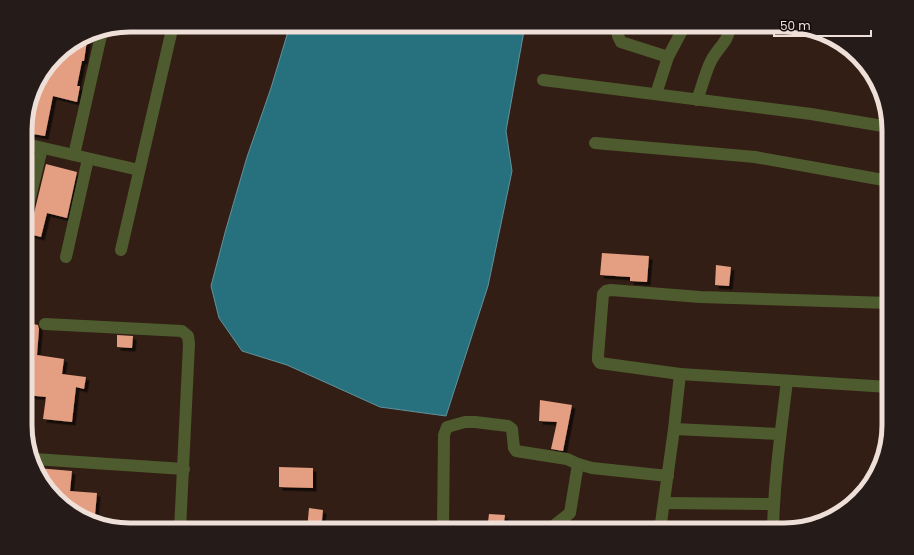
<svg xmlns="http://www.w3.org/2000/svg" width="914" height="555" font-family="Poppins,sans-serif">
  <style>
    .water { fill: #27717f; stroke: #63929a }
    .building { fill: #e49e82; filter: url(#shadow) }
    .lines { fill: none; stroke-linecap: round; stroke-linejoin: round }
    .minor { stroke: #4e5b2e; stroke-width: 12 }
    .rim { fill: none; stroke: #eedfd9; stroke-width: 5 }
  </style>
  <defs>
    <filter id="shadow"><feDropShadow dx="3.5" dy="3.5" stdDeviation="0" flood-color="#0009"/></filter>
  </defs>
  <rect width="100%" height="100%" fill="#321e14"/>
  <!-- water -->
  <path class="water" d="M290 25H525L506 131 512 171 488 286 446 416 380 407 287 365 242 351 219 318 211 286 226 229 247 157 271 88Z"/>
  <!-- building -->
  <g class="building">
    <path d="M88 34 84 61H82L77 86H80L77 102 53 96 45 136 27 133 36 92 34 91 36 83 61 51Z"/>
    <path d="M26 158 31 160 26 183Z"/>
    <path d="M46 164 77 172 67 218 47 213 41 237 29 234Z"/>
    <path d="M602 253 649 256 647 282 630 281V277L600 275Z"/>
    <path d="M716 265 731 267 729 286 715 285Z"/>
    <path d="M33 324 38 325 39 329 37 355 64 359 62 374 86 377 84 389 76 387 72 422 43 419 46 397 26 395V360L29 345H26V327H32Z"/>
    <path d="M117 335 133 336 132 348 117 347Z"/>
    <path d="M540 400 572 405 563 451 551 449 557 422 539 421Z"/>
    <path d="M279 467 313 468V488L279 487Z"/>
    <path d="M37 468 72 471 70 491 97 493 95 515H89L88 519 77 516 43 483Z"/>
    <path d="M309 508 323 510 321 530H307Z"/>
    <path d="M489 514 505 515 503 530H487Z"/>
  </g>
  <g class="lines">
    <!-- minor -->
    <g class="minor">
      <path d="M617 25 618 36 621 42 668 57"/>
      <path d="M543 80 811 114 889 127"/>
      <path d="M656 94 668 57 685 25"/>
      <path d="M697 100C702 87 705 73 711 61 718 47 729 42 730 25"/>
      <path d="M595 143 755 157 889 181"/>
      <path d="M26 144 139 170"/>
      <path d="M74 155 102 31"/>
      <path d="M26 214 42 148"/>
      <path d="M121 250 173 25"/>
      <path d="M66 257 88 159"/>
      <path d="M889 303 700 297 611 290 606 291 603 294 598 356V360L600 363 680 374 889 387"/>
      <path d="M45 324 182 331 188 336 189 344 180 530"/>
      <path d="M674 429 780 434"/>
      <path d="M34 459 184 469"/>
      <path d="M664 503 773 504"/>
      <path d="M443 530 444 435 447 427 465 422H475L508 426 512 429 514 448 516 451 567 459 578 464 592 468 668 476"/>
      <path d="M551 530 556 524 570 513 578 464"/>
      <path d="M660 530 674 429 680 374"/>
      <path d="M773 530C774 480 781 431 787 381"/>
    </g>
  </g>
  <!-- crop -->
  <path d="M0 0H914V555H0ZM130 32H784A98 98 0 0 1 882 130V425A98 98 0 0 1 784 523H130A98 98 0 0 1 32 425V130A98 98 0 0 1 130 32Z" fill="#251b18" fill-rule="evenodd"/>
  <path class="rim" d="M130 32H784A98 98 0 0 1 882 130V425A98 98 0 0 1 784 523H130A98 98 0 0 1 32 425V130A98 98 0 0 1 130 32Z"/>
  <!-- scale -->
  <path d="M774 30v6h97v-6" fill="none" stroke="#eedfd9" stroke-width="2"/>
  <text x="780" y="30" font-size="12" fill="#eedfd9" stroke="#130a07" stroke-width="3" paint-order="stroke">50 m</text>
</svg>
